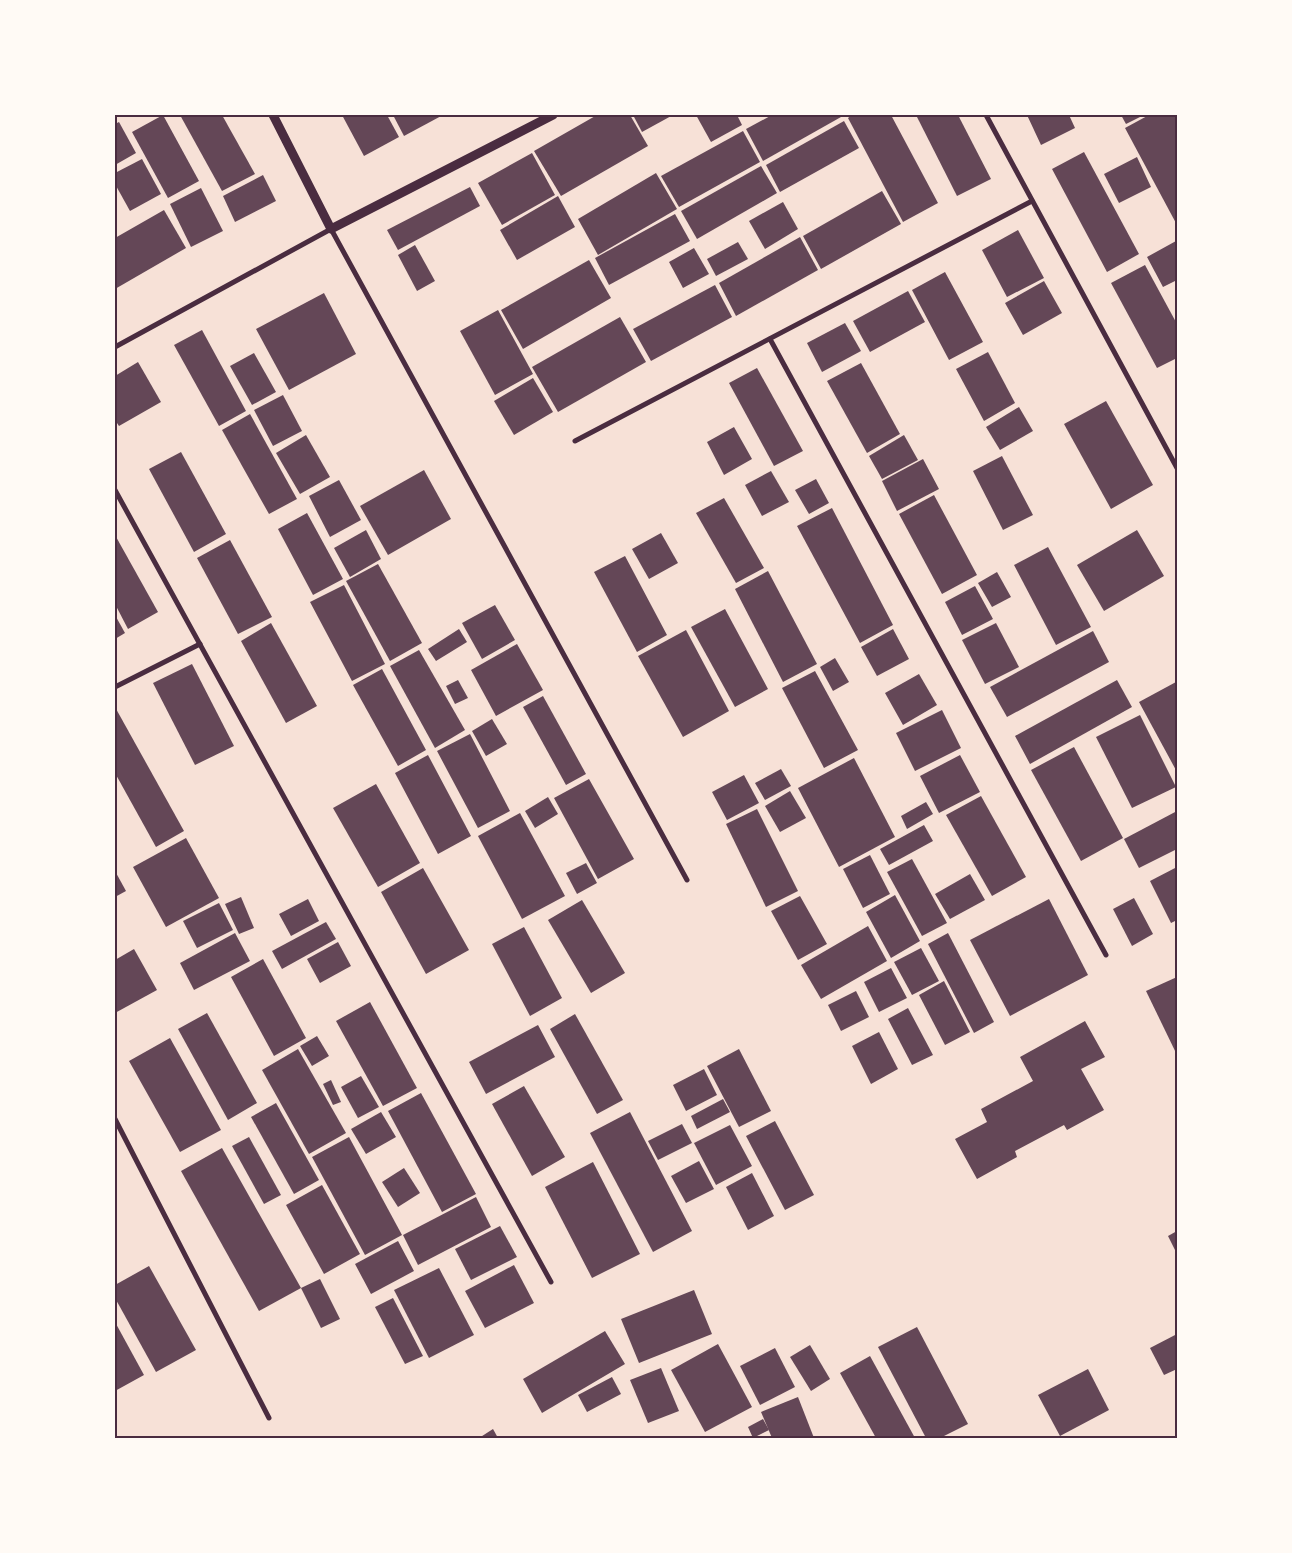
<svg xmlns="http://www.w3.org/2000/svg" width="1292" height="1553" font-family="'DM Sans',sans-serif">
  <style>
    .building { fill: #644757 }
    .lines { fill: none; stroke-linecap: round; stroke-linejoin: round }
    .minor { stroke: #4a2c40; stroke-width: 5 }
    .tertiary { stroke: #4a2c40; stroke-width: 9 }
    .neatline { fill: none; stroke: #4a2c40; stroke-width: 2 }
  </style>
  <rect width="100%" height="100%" fill="#f7e1d7"/>
  <!-- building -->
  <g class="building">
    <path d="M163 115 199 181 168 198 132 132Z"/>
    <path d="M180 115H222L255 174 222 191Z"/>
    <path d="M342 115H387L399 137 364 156Z"/>
    <path d="M393 115H443L404 136Z"/>
    <path d="M597 115H630L648 146 561 196 534 151Z"/>
    <path d="M633 115H673L642 132Z"/>
    <path d="M696 115H737L742 125 711 142Z"/>
    <path d="M772 115H840L841 117 763 161 746 129Z"/>
    <path d="M852 115H891L938 203 903 222 848 118Z"/>
    <path d="M916 115H958L991 179 957 196Z"/>
    <path d="M1027 115H1069L1075 128 1041 145Z"/>
    <path d="M1121 115H1144L1126 124Z"/>
    <path d="M1149 115H1177V225L1125 128Z"/>
    <path d="M844 121 859 148 780 192 766 165Z"/>
    <path d="M119 122 136 153 115 165V124Z"/>
    <path d="M743 131 760 162 679 207 661 176Z"/>
    <path d="M1084 152 1139 254 1107 272 1052 169Z"/>
    <path d="M532 153 555 195 502 225 478 183Z"/>
    <path d="M1137 157 1151 187 1119 203 1104 174Z"/>
    <path d="M142 159 161 194 130 211 115 184V173Z"/>
    <path d="M761 166 777 193 697 239 681 211Z"/>
    <path d="M656 173 677 209 598 255 578 219Z"/>
    <path d="M263 175 276 201 235 222 223 196Z"/>
    <path d="M470 187 480 206 398 250 387 230Z"/>
    <path d="M201 188 223 231 191 247 170 204Z"/>
    <path d="M882 191 901 224 821 269 803 236Z"/>
    <path d="M558 196 575 227 517 260 500 230Z"/>
    <path d="M783 202 798 229 765 249 749 221Z"/>
    <path d="M164 210 186 248 115 289V238Z"/>
    <path d="M675 214 690 241 609 285 595 258Z"/>
    <path d="M1018 230 1044 278 1007 297 982 250Z"/>
    <path d="M800 237 818 270 736 316 719 283Z"/>
    <path d="M1176 241 1177 280 1163 287 1147 257Z"/>
    <path d="M738 242 748 259 716 276 707 259Z"/>
    <path d="M415 245 435 281 417 291 398 255Z"/>
    <path d="M694 248 709 274 683 288 669 262Z"/>
    <path d="M589 260 611 298 523 349 501 310Z"/>
    <path d="M1145 265 1177 324V358L1157 368 1111 283Z"/>
    <path d="M945 272 983 342 949 360 912 290Z"/>
    <path d="M1044 281 1062 313 1023 335 1005 303Z"/>
    <path d="M715 285 732 317 651 361 633 329Z"/>
    <path d="M908 291 925 322 870 352 853 321Z"/>
    <path d="M324 293 356 354 289 390 256 329Z"/>
    <path d="M498 310 533 374 495 395 460 331Z"/>
    <path d="M620 317 646 362 558 412 532 367Z"/>
    <path d="M845 323 861 351 822 372 807 343Z"/>
    <path d="M202 330 246 411 219 426 174 345Z"/>
    <path d="M988 352 1015 403 984 421 956 369Z"/>
    <path d="M254 353 276 392 252 405 230 366Z"/>
    <path d="M138 362 161 402 119 426 115 420V376Z"/>
    <path d="M861 363 900 434 867 453 827 381Z"/>
    <path d="M757 368 803 451 774 466 729 383Z"/>
    <path d="M533 378 553 412 514 435 494 401Z"/>
    <path d="M283 395 302 431 273 446 254 410Z"/>
    <path d="M1106 401 1153 485 1111 509 1064 424Z"/>
    <path d="M1019 407 1033 431 1000 450 986 427Z"/>
    <path d="M250 414 297 499 269 514 222 430Z"/>
    <path d="M734 427 752 459 724 475 707 442Z"/>
    <path d="M306 435 330 477 300 494 276 453Z"/>
    <path d="M904 435 918 460 882 479 869 456Z"/>
    <path d="M181 452 226 534 194 552 149 469Z"/>
    <path d="M1002 456 1033 515 1003 530 973 471Z"/>
    <path d="M923 459 939 489 897 511 882 481Z"/>
    <path d="M424 470 451 519 388 555 360 506Z"/>
    <path d="M771 471 789 502 762 516 745 485Z"/>
    <path d="M816 479 829 503 809 514 795 490Z"/>
    <path d="M339 480 361 520 330 537 309 496Z"/>
    <path d="M934 495 977 575 942 594 899 514Z"/>
    <path d="M724 498 764 568 736 583 696 513Z"/>
    <path d="M832 508 893 625 860 643 797 526Z"/>
    <path d="M307 513 343 579 313 595 278 529Z"/>
    <path d="M366 530 381 559 350 577 334 548Z"/>
    <path d="M1137 530 1164 576 1104 611 1077 565Z"/>
    <path d="M661 533 678 563 649 579 632 549Z"/>
    <path d="M115 535 158 612 128 629 115 604Z"/>
    <path d="M230 540 272 617 238 634 197 558Z"/>
    <path d="M1048 547 1091 627 1056 645 1014 565Z"/>
    <path d="M625 556 667 635 637 652 594 572Z"/>
    <path d="M378 564 422 643 390 661 346 581Z"/>
    <path d="M768 571 817 664 783 682 735 589Z"/>
    <path d="M997 572 1011 597 992 607 978 583Z"/>
    <path d="M344 585 385 664 352 681 310 602Z"/>
    <path d="M975 586 993 619 962 635 945 602Z"/>
    <path d="M495 605 515 640 482 659 462 623Z"/>
    <path d="M725 609 768 689 735 707 691 627Z"/>
    <path d="M115 615 125 633 115 639Z"/>
    <path d="M271 623 317 706 286 723 241 641Z"/>
    <path d="M996 623 1019 667 985 684 962 640Z"/>
    <path d="M459 629 467 642 436 661 428 649Z"/>
    <path d="M893 629 909 659 877 676 861 647Z"/>
    <path d="M686 630 729 711 683 737 638 656Z"/>
    <path d="M1093 631 1109 662 1007 717 990 687Z"/>
    <path d="M517 644 543 690 496 716 471 670Z"/>
    <path d="M419 650 465 730 435 748 390 666Z"/>
    <path d="M835 658 849 682 833 691 820 667Z"/>
    <path d="M192 664 234 746 195 765 153 683Z"/>
    <path d="M382 669 426 750 398 766 353 685Z"/>
    <path d="M815 671 858 750 824 768 782 688Z"/>
    <path d="M919 674 937 705 903 725 885 693Z"/>
    <path d="M458 680 468 698 455 704 446 686Z"/>
    <path d="M1117 680 1132 707 1030 764 1015 736Z"/>
    <path d="M1176 682 1177 683V772L1139 702Z"/>
    <path d="M543 696 586 774 566 785 523 707Z"/>
    <path d="M115 707 184 831 156 847 115 773Z"/>
    <path d="M942 710 961 748 915 771 896 733Z"/>
    <path d="M1140 715 1176 787 1132 808 1096 737Z"/>
    <path d="M492 719 507 744 486 756 472 731Z"/>
    <path d="M470 734 510 811 478 828 437 751Z"/>
    <path d="M1074 747 1123 838 1081 861 1031 770Z"/>
    <path d="M428 755 471 836 438 854 395 773Z"/>
    <path d="M960 755 980 792 939 813 920 776Z"/>
    <path d="M854 758 895 837 839 867 798 788Z"/>
    <path d="M781 769 791 786 765 800 755 783Z"/>
    <path d="M744 775 759 803 727 820 712 792Z"/>
    <path d="M589 779 634 859 598 879 554 798Z"/>
    <path d="M376 784 420 863 378 887 333 808Z"/>
    <path d="M790 791 806 818 780 832 765 806Z"/>
    <path d="M981 796 1026 877 992 896 946 815Z"/>
    <path d="M548 797 558 814 535 828 525 811Z"/>
    <path d="M926 802 933 814 907 829 901 816Z"/>
    <path d="M757 809 798 891 766 907 726 824Z"/>
    <path d="M1177 811V849L1139 868 1124 839Z"/>
    <path d="M520 813 565 896 522 919 478 836Z"/>
    <path d="M924 825 933 841 889 865 880 849Z"/>
    <path d="M186 838 219 898 166 927 133 867Z"/>
    <path d="M870 855 890 894 863 908 843 869Z"/>
    <path d="M912 859 947 923 922 936 887 872Z"/>
    <path d="M586 863 597 883 577 894 566 873Z"/>
    <path d="M1177 867V920L1171 923 1150 881Z"/>
    <path d="M423 868 469 950 426 974 381 892Z"/>
    <path d="M115 871 126 891 115 897Z"/>
    <path d="M970 874 985 900 950 919 935 894Z"/>
    <path d="M895 895 920 941 891 958 866 912Z"/>
    <path d="M800 896 827 944 798 960 771 911Z"/>
    <path d="M241 897 254 928 239 934 225 904Z"/>
    <path d="M1134 898 1153 934 1132 946 1113 909Z"/>
    <path d="M308 899 319 921 291 936 279 914Z"/>
    <path d="M1049 899 1088 975 1010 1016 970 940Z"/>
    <path d="M582 900 625 973 591 993 548 920Z"/>
    <path d="M219 903 233 930 197 948 183 921Z"/>
    <path d="M326 922 336 939 282 969 272 951Z"/>
    <path d="M868 926 887 961 821 999 801 965Z"/>
    <path d="M524 927 562 998 530 1016 492 944Z"/>
    <path d="M235 933 250 961 194 990 180 963Z"/>
    <path d="M948 933 994 1022 974 1033 928 944Z"/>
    <path d="M338 942 351 966 320 983 307 959Z"/>
    <path d="M921 948 939 981 912 995 894 962Z"/>
    <path d="M134 949 157 990 115 1013V960Z"/>
    <path d="M263 959 306 1038 274 1056 231 977Z"/>
    <path d="M891 968 907 998 879 1012 864 982Z"/>
    <path d="M1177 977V1055L1146 991Z"/>
    <path d="M944 981 970 1032 945 1045 919 995Z"/>
    <path d="M856 991 869 1017 841 1031 828 1005Z"/>
    <path d="M370 1002 417 1088 383 1106 336 1021Z"/>
    <path d="M908 1008 933 1055 912 1065 888 1019Z"/>
    <path d="M207 1013 257 1103 228 1120 178 1029Z"/>
    <path d="M575 1014 623 1100 597 1114 550 1029Z"/>
    <path d="M1085 1021 1105 1057 1081 1069 1104 1110 1067 1130 1064 1125 1015 1151 1017 1157 977 1179 955 1139 987 1122 981 1109 1033 1081 1020 1057Z"/>
    <path d="M538 1025 555 1057 486 1094 469 1062Z"/>
    <path d="M879 1032 898 1069 871 1084 852 1046Z"/>
    <path d="M317 1036 329 1056 312 1066 300 1046Z"/>
    <path d="M170 1038 221 1130 180 1152 129 1061Z"/>
    <path d="M298 1049 346 1133 309 1154 262 1070Z"/>
    <path d="M739 1049 771 1111 739 1127 707 1066Z"/>
    <path d="M704 1069 717 1095 686 1111 673 1085Z"/>
    <path d="M361 1076 379 1107 358 1118 341 1087Z"/>
    <path d="M331 1080 341 1102 333 1105 323 1084Z"/>
    <path d="M524 1086 565 1157 532 1176 492 1104Z"/>
    <path d="M421 1093 476 1194 442 1212 388 1111Z"/>
    <path d="M723 1099 730 1112 697 1129 691 1116Z"/>
    <path d="M276 1103 319 1180 294 1194 251 1117Z"/>
    <path d="M381 1112 396 1137 366 1154 351 1129Z"/>
    <path d="M630 1112 692 1231 653 1252 590 1133Z"/>
    <path d="M775 1121 814 1195 785 1210 746 1136Z"/>
    <path d="M682 1124 692 1143 658 1160 648 1141Z"/>
    <path d="M730 1125 752 1166 716 1185 694 1143Z"/>
    <path d="M249 1137 281 1195 264 1204 232 1146Z"/>
    <path d="M349 1137 402 1235 365 1255 312 1157Z"/>
    <path d="M222 1148 301 1288 259 1311 181 1171Z"/>
    <path d="M699 1161 714 1189 686 1203 671 1176Z"/>
    <path d="M593 1162 640 1254 592 1278 545 1187Z"/>
    <path d="M404 1168 420 1193 398 1207 382 1182Z"/>
    <path d="M752 1173 774 1216 748 1230 726 1187Z"/>
    <path d="M322 1185 360 1254 324 1274 286 1205Z"/>
    <path d="M476 1197 491 1227 418 1265 403 1235Z"/>
    <path d="M500 1226 517 1257 471 1280 455 1249Z"/>
    <path d="M1177 1231V1254L1168 1236Z"/>
    <path d="M398 1241 414 1271 371 1294 355 1264Z"/>
    <path d="M514 1265 534 1303 485 1328 465 1291Z"/>
    <path d="M149 1266 196 1350 156 1372 115 1298V1285Z"/>
    <path d="M439 1268 474 1335 429 1358 394 1290Z"/>
    <path d="M320 1279 340 1319 321 1328 301 1288Z"/>
    <path d="M694 1290 712 1334 639 1363 621 1319Z"/>
    <path d="M393 1298 423 1356 405 1364 375 1307Z"/>
    <path d="M115 1322 144 1375 115 1391Z"/>
    <path d="M917 1327 968 1424 940 1438H926L878 1347Z"/>
    <path d="M605 1331 625 1364 542 1413 523 1379Z"/>
    <path d="M1177 1334V1369L1164 1375 1150 1348Z"/>
    <path d="M718 1344 752 1407 705 1432 671 1370Z"/>
    <path d="M810 1345 830 1379 811 1391 790 1357Z"/>
    <path d="M775 1348 795 1387 760 1405 740 1366Z"/>
    <path d="M870 1356 915 1438H876L840 1373Z"/>
    <path d="M661 1368 679 1411 648 1423 630 1380Z"/>
    <path d="M1088 1369 1109 1410 1060 1436 1038 1395Z"/>
    <path d="M612 1377 621 1394 587 1412 578 1395Z"/>
    <path d="M798 1397 814 1438H772L761 1412Z"/>
    <path d="M763 1419 769 1430 753 1438 748 1427Z"/>
    <path d="M493 1429 498 1438H479Z"/>
  </g>
  <g class="lines">
    <!-- minor -->
    <g class="minor">
      <path d="M986 115 1177 468"/>
      <path d="M770 339 1106 955"/>
      <path d="M115 347 331 229 687 880"/>
      <path d="M575 441 1032 201"/>
      <path d="M115 490 551 1282"/>
      <path d="M115 687 200 644"/>
      <path d="M115 1119 269 1418"/>
    </g>
    <!-- tertiary -->
    <path class="tertiary" d="M273 115 331 229 553 115"/>
  </g>
  <!-- border -->
  <rect width="1292" height="1553" fill="none" stroke="#fffaf5" stroke-width="232"/>
  <rect x="116" y="116" width="1060" height="1321" class="neatline"/>
</svg>
